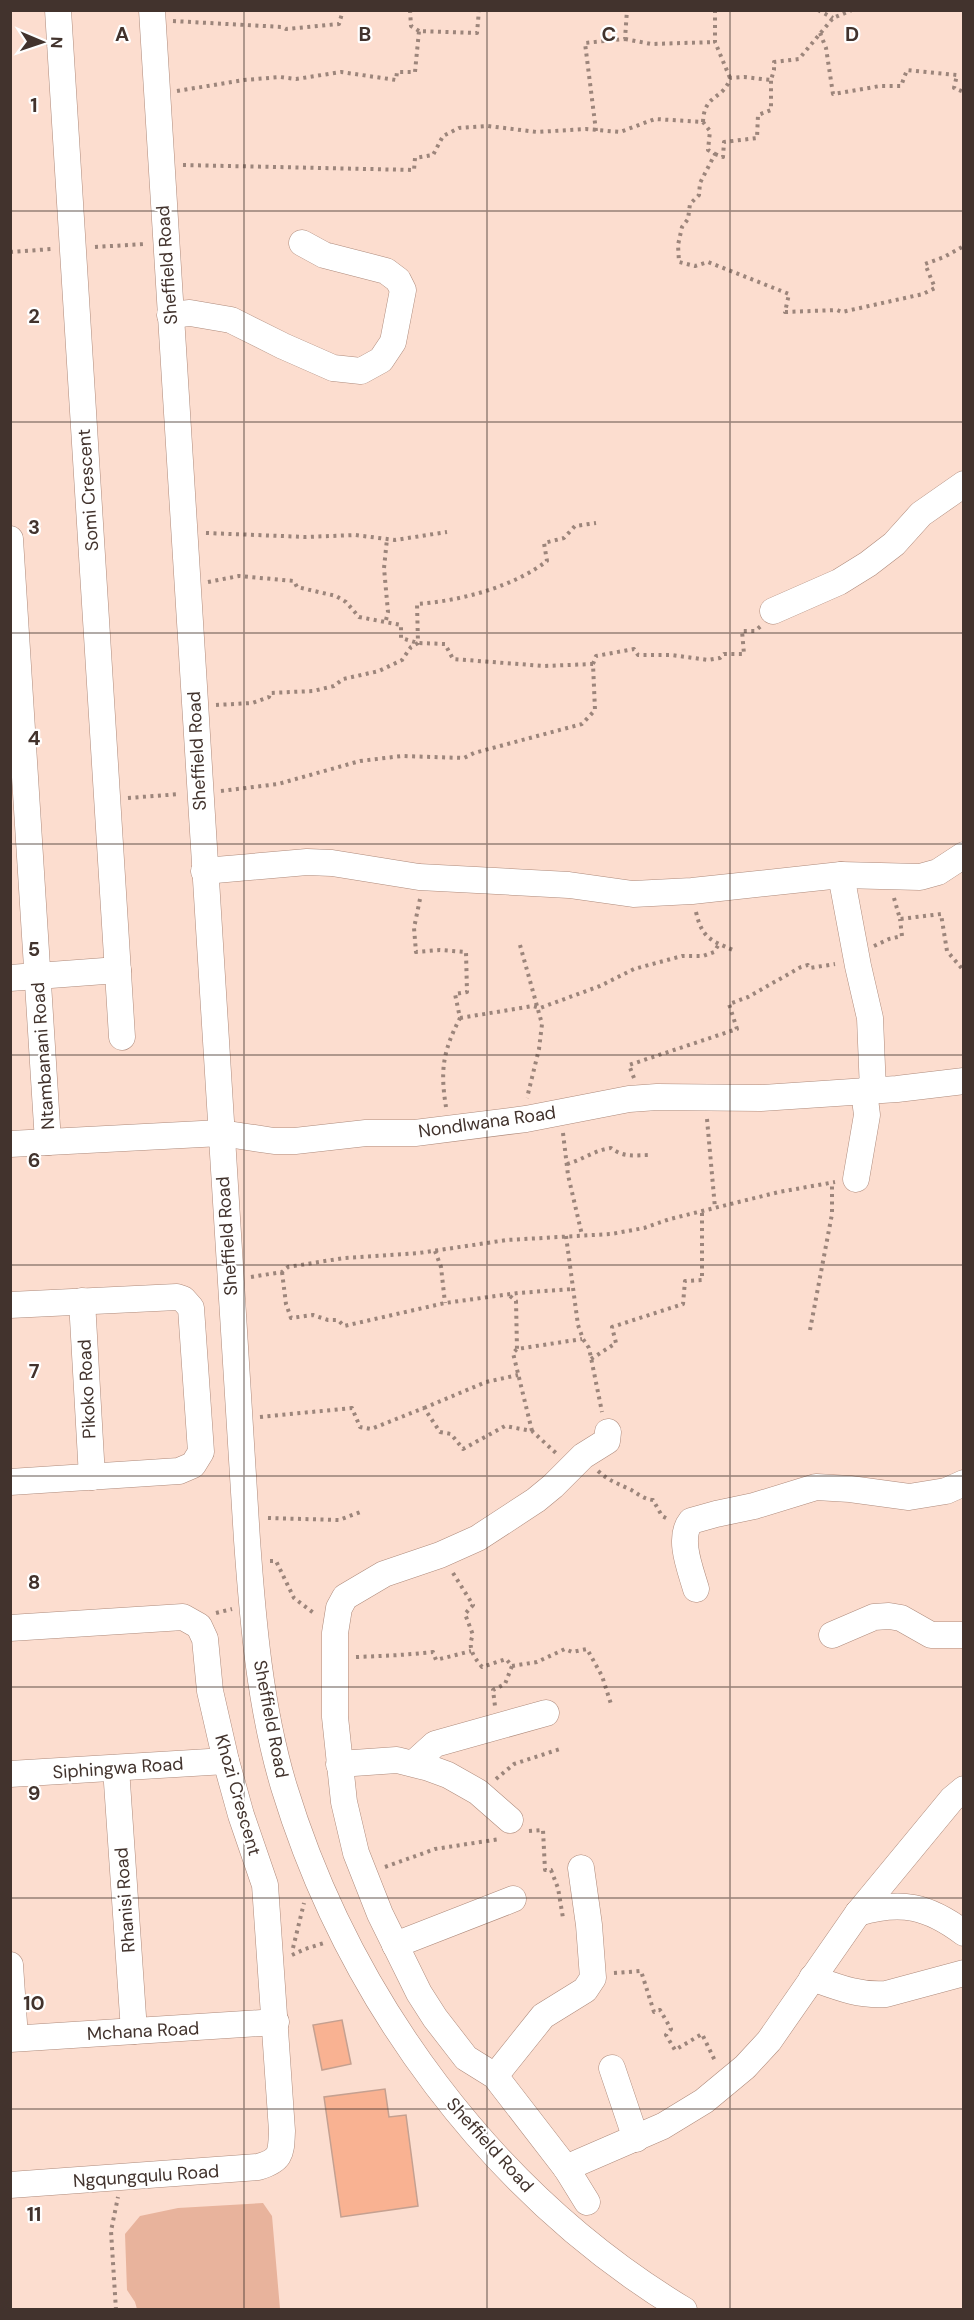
<svg xmlns="http://www.w3.org/2000/svg" width="974" height="2320" font-family="'DM Sans',sans-serif">
  <style>
    .green { fill: #e8b39c }
    .building { fill: #f9b292; stroke: #c5a090; stroke-width: 1.5 }
    .lines { fill: none; stroke-linecap: round; stroke-linejoin: round }
    .minor-casing { stroke: #ae8a7b; stroke-width: 27 }
    .path { stroke: #9c857b; stroke-width: 4; stroke-dasharray: 3 4.5; stroke-linecap: butt }
    .minor { stroke: #fff; stroke-width: 26 }
    .grid { fill: none; stroke: #42332d; stroke-width: 1.5; stroke-opacity: 0.55 }
    .labels { text-anchor: middle; stroke-width: 4.5; stroke-linejoin: round; paint-order: stroke }
    .street-label { font-size: 18px; fill: #42332d; stroke: #fff }
    .grid-label { font-size: 20px; text-anchor: middle; font-weight: bold; fill: #42332d; stroke: #fff; stroke-width: 4.5; stroke-linejoin: round; paint-order: stroke }
  </style>
  <rect width="100%" height="100%" fill="#fcddcf"/>
  <!-- green -->
  <path class="green" d="M263 2203 272 2216 280 2309H137L135 2302 127 2290 125 2234 140 2216 178 2208Z"/>
  <!-- building -->
  <g class="building">
    <path d="M342 2020 351 2064 322 2070 313 2025Z"/>
    <path d="M385 2089 389 2117 406 2115 418 2206 341 2217 324 2097Z"/>
  </g>
  <g class="lines">
    <defs>
      <g id="minor">
        <path d="M58 10 122 1037"/>
        <path d="M152 10 247 1540C253 1623 260 1707 284 1787 349 2000 492 2194 684 2310"/>
        <path d="M170 315 190 313 231 320 283 346 333 368 361 371 381 360 393 342 403 290 398 280 386 271 324 255 302 243"/>
        <path d="M10 539 48 1142"/>
        <path d="M773 611 839 582 868 564 894 544 921 514 964 484"/>
        <path d="M204 871 307 862 332 863 419 877 569 885 633 894 692 891 841 875 920 877 938 872 964 855"/>
        <path d="M841 875 858 966 870 1018 873 1091"/>
        <path d="M10 978 118 970"/>
        <path d="M10 1144 221 1133 274 1141H295L366 1133H415L526 1119 629 1099 657 1097 761 1098 897 1089 964 1081"/>
        <path d="M856 1179 867 1115 864 1091"/>
        <path d="M82 1301 92 1477"/>
        <path d="M10 1305 177 1297 183 1299 191 1308 201 1452 193 1465 179 1471 10 1482"/>
        <path d="M696 1589C691 1571 677 1538 691 1521L716 1514 754 1506 816 1487 850 1489 909 1497 946 1491 964 1483"/>
        <path d="M10 1628 183 1617 199 1626 205 1639 210 1691 226 1761 241 1815 265 1885 282 2131C281 2153 282 2160 258 2167L10 2185"/>
        <path d="M832 1635 874 1617 889 1616 901 1618 931 1635H964"/>
        <path d="M414 1763 435 1744 546 1713"/>
        <path d="M339 1764 397 1760 429 1768 448 1775 478 1792 510 1820"/>
        <path d="M116 1768 134 2031"/>
        <path d="M10 1774 226 1761"/>
        <path d="M858 1913C901 1900 928 1906 964 1933"/>
        <path d="M395 1945 513 1899"/>
        <path d="M10 1965 15 2038"/>
        <path d="M812 1978C837 1987 859 1996 886 1994L964 1973"/>
        <path d="M10 2039 276 2022"/>
        <path d="M612 2068 636 2139"/>
        <path d="M495 2076 543 2016 585 1990 593 1978 589 1925 581 1868"/>
        <path d="M566 2168 663 2126 704 2101 745 2067 769 2041 858 1913 952 1799 964 1789"/>
        <path d="M587 2202 566 2168 495 2076 466 2058 435 2018 419 1993 380 1914 356 1853 344 1802 335 1717V1633L339 1608 345 1597 384 1574 440 1555 478 1538 536 1500 553 1486 583 1456 607 1441 608 1432"/>
      </g>
    </defs>
    <!-- minor casing -->
    <use href="#minor" class="minor-casing"/>
    <!-- path -->
    <g class="path">
      <path d="M410 10 411 26 419 31"/>
      <path d="M715 10V42L730 78"/>
      <path d="M818 10 833 18"/>
      <path d="M173 21 282 27 286 29 339 24 343 10"/>
      <path d="M820 33 826 48 833 94 880 86H901L907 70 957 75 954 88 964 92"/>
      <path d="M625 39 651 44 715 42"/>
      <path d="M177 91 244 80 280 77 296 79 341 72 396 80 397 72H415L419 31 477 33 479 10"/>
      <path d="M703 122C704 93 724 100 730 78L744 77 771 80 774 70V62L799 59 833 18 852 10"/>
      <path d="M596 131 585 43 625 39 627 10"/>
      <path d="M715 154 723 157 724 142 757 138 758 115 771 110V80"/>
      <path d="M183 165 414 170 415 158 433 155 443 136 459 128 488 126 537 132 586 129 620 132 655 119 703 122 710 131 708 150 715 154 700 183 699 195 690 204 688 219 682 227 678 245 679 262 695 266 708 262 789 294 785 312 837 310 842 312 923 294 935 288 925 264 944 257 964 246"/>
      <path d="M95 247 145 244"/>
      <path d="M10 252 52 249"/>
      <path d="M206 533 306 537 355 535 395 540 447 532"/>
      <path d="M208 582 239 576 294 581 297 587 336 596 346 602 359 617 401 625V638L418 643 445 644 453 659 544 666 593 664"/>
      <path d="M386 620 388 612 384 568 387 539"/>
      <path d="M216 705 252 703 269 697 270 693 313 691 334 686 343 679 379 671 402 660 411 647 418 643 417 604C460 601 513 587 547 561L544 543 564 538 575 526 596 523"/>
      <path d="M221 791 278 784 360 761 402 756 464 758 474 753 582 724 595 710 593 664 596 656 634 649 638 655H671L708 660 720 658 724 654H744L742 631H755L761 626"/>
      <path d="M128 798 180 794"/>
      <path d="M894 898 900 919 941 914 947 951 964 971"/>
      <path d="M420 899 414 928 416 952 440 950 466 952 467 992 455 994 460 1018C443 1051 440 1070 446 1107"/>
      <path d="M696 912C702 938 710 940 733 950"/>
      <path d="M520 945 542 1024 539 1049 527 1098"/>
      <path d="M874 946 889 939 902 936 900 919"/>
      <path d="M460 1018 533 1006 540 1008 600 986 634 969 682 956H703L714 952 719 944"/>
      <path d="M634 1078 629 1065 737 1029 729 1004 748 997 801 967 808 965 810 968 835 964"/>
      <path d="M707 1119 715 1208"/>
      <path d="M563 1133 568 1175 582 1235"/>
      <path d="M567 1164C582 1160 595 1150 611 1148 624 1158 635 1155 651 1155"/>
      <path d="M566 1236 578 1325 583 1339 589 1348 602 1412"/>
      <path d="M435 1251 441 1267 445 1303"/>
      <path d="M282 1272 286 1304 291 1318 313 1315 328 1320H338L344 1326 445 1303 518 1293 572 1289"/>
      <path d="M251 1277 282 1272 288 1267 344 1258 419 1253 507 1240 611 1234 644 1228 670 1219 779 1192 835 1182"/>
      <path d="M510 1296 516 1301 517 1349"/>
      <path d="M810 1330 832 1214V1184"/>
      <path d="M591 1359 616 1343 612 1327 683 1304 685 1281 702 1280V1212"/>
      <path d="M424 1408 486 1382 518 1375"/>
      <path d="M260 1417 352 1408 360 1427 371 1429 424 1408 440 1432 451 1434 463 1449 505 1426 532 1431 557 1454"/>
      <path d="M532 1431 513 1353 517 1349 582 1339"/>
      <path d="M598 1471C608 1480 616 1483 627 1488 637 1492 642 1499 653 1500L662 1516 668 1519"/>
      <path d="M268 1518 339 1520 363 1511"/>
      <path d="M270 1561H276L294 1598 315 1614"/>
      <path d="M453 1573 473 1605 465 1614 473 1635C467 1648 474 1657 482 1667L506 1659 512 1666 505 1684 493 1690 495 1706"/>
      <path d="M216 1613 232 1609"/>
      <path d="M356 1657C382 1656 407 1655 433 1652L436 1660 471 1651"/>
      <path d="M512 1666 537 1662 565 1649 572 1652 587 1649 602 1676 611 1704"/>
      <path d="M496 1779 514 1764 560 1749"/>
      <path d="M529 1831 543 1830 545 1870H551L558 1888 563 1918"/>
      <path d="M385 1867 435 1849 500 1839"/>
      <path d="M293 1948 304 1903"/>
      <path d="M292 1955 305 1949 324 1943"/>
      <path d="M614 1973 641 1971 654 2012 660 2010 671 2029 666 2035 675 2050 702 2034 716 2063"/>
      <path d="M116 2310 111 2231 118 2197"/>
    </g>
    <!-- minor -->
    <use href="#minor" class="minor"/>
  </g>
  <!-- grid -->
  <path class="grid" d="M244 10V2310M487 10V2310M730 10V2310M10 211H964M10 422H964M10 633H964M10 844H964M10 1055H964M10 1265H964M10 1476H964M10 1687H964M10 1898H964M10 2109H964"/>
  <g class="labels">
    <!-- street labels -->
    <g class="street-label">
      <text transform="translate(167 265) rotate(-94)" y="6">Sheffield Road</text>
      <text transform="translate(88 490) rotate(-94)" y="6">Somi Crescent</text>
      <text transform="translate(197 751) rotate(-93)" y="6">Sheffield Road</text>
      <text transform="translate(43 1056) rotate(-94)" y="6">Ntambanani Road</text>
      <text transform="translate(487 1122) rotate(-8)" y="6">Nondlwana Road</text>
      <text transform="translate(227 1236) rotate(-94)" y="6">Sheffield Road</text>
      <text transform="translate(87 1389) rotate(-93)" y="6">Pikoko Road</text>
      <text transform="translate(271 1719) rotate(79)" y="6">Sheffield Road</text>
      <text transform="translate(118 1768) rotate(-4)" y="6">Siphingwa Road</text>
      <text transform="translate(238 1795) rotate(74)" y="6">Khozi Crescent</text>
      <text transform="translate(125 1900) rotate(-94)" y="6">Rhanisi Road</text>
      <text transform="translate(143 2031) rotate(-3)" y="6">Mchana Road</text>
      <text transform="translate(490 2145) rotate(48)" y="6">Sheffield Road</text>
      <text transform="translate(146 2176) rotate(-4)" y="6">Ngqungqulu Road</text>
    </g>
  </g>
  <g class="grid-label">
    <text x="122" y="41">A</text>
    <text x="365" y="41">B</text>
    <text x="609" y="41">C</text>
    <text x="852" y="41">D</text>
    <text x="34" y="112">1</text>
    <text x="34" y="323">2</text>
    <text x="34" y="534">3</text>
    <text x="34" y="745">4</text>
    <text x="34" y="956">5</text>
    <text x="34" y="1167">6</text>
    <text x="34" y="1378">7</text>
    <text x="34" y="1589">8</text>
    <text x="34" y="1800">9</text>
    <text x="34" y="2010">10</text>
    <text x="34" y="2221">11</text>
  </g>
  <!-- border -->
  <rect width="974" height="2320" fill="none" stroke="#42332d" stroke-width="24"/>
  <!-- north arrow -->
  <g transform="translate(42 42) rotate(92)" stroke="#ffffff" stroke-width="4.5" paint-order="stroke">
  <path d="M0-4.5L10 22L0 15L-10 22Z" fill="#42332d"/>
  <text y="-9" font-size="16" font-weight="bold" text-anchor="middle" fill="#42332d">N</text>
  </g>
</svg>
